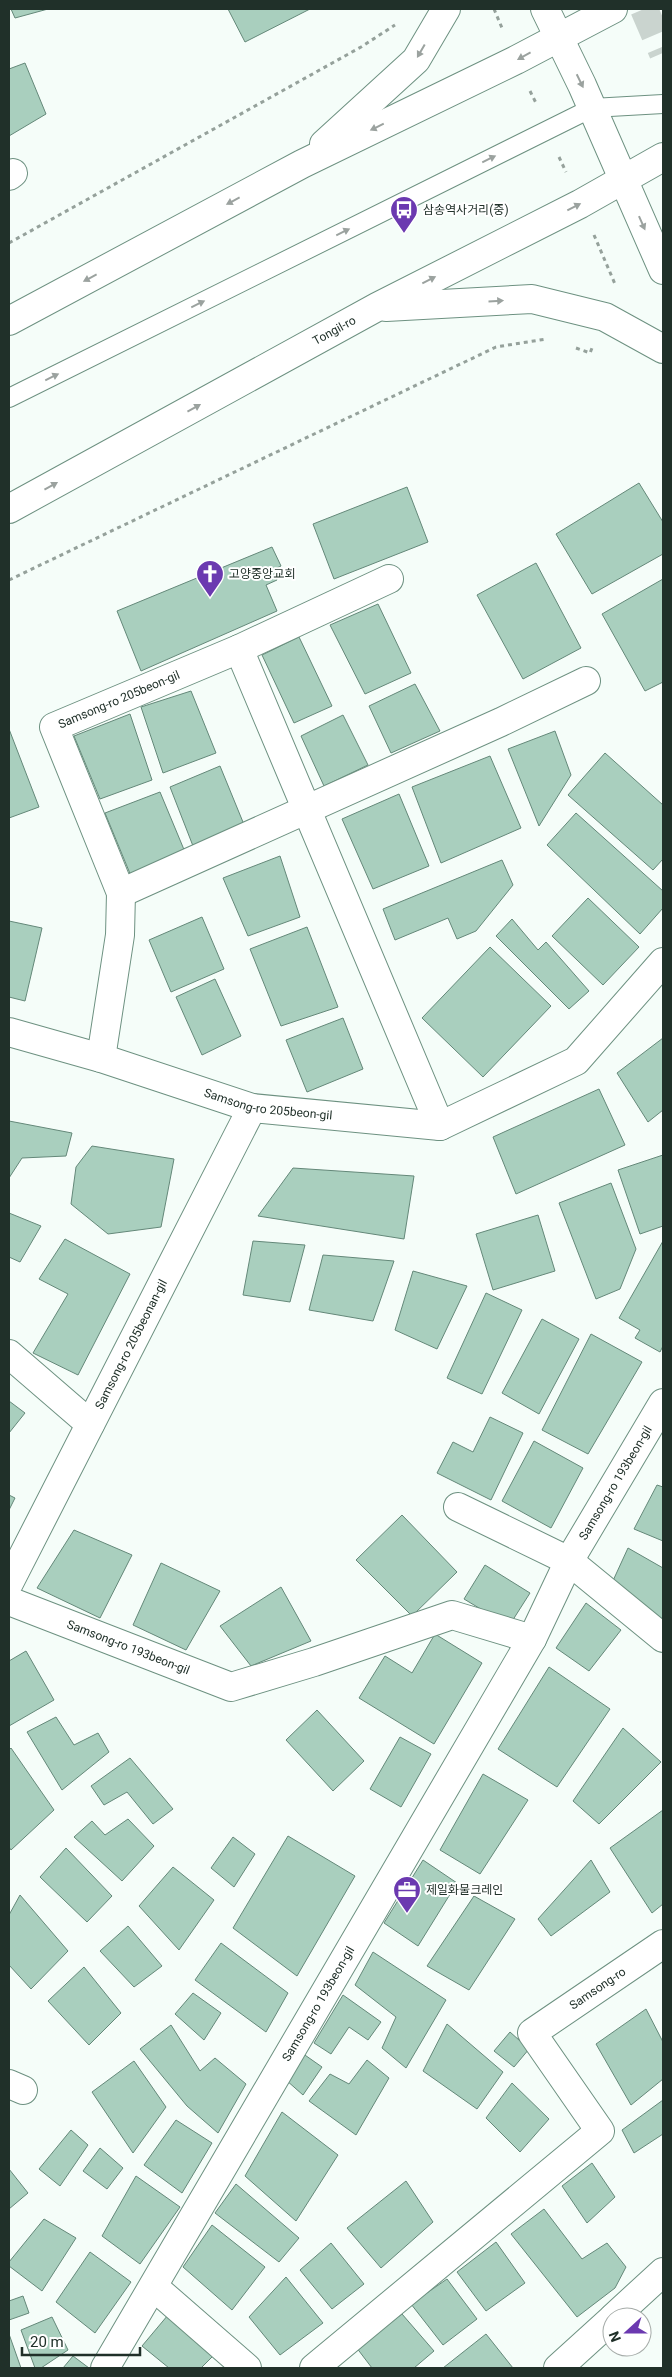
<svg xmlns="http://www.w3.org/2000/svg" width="672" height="2377" font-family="Roboto,'Noto Sans KR',sans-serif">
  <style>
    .building { fill: #a9cfbe; stroke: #648879 }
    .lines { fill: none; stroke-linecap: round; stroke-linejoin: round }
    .primary-tunnel { stroke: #cad4cf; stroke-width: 28; stroke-dasharray: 28 14; stroke-linecap: butt }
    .service-casing { stroke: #6d9181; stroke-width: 20 }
    .minor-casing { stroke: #6d9181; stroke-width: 30 }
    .primary-casing { stroke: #6d9181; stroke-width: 30 }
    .path { stroke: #95a19b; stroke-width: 3; stroke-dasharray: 4 4; stroke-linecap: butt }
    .service { stroke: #fff; stroke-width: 18 }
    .minor { stroke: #fff; stroke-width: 28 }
    .primary { stroke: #fff; stroke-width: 28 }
    .oneway { fill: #9ba29f }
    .labels { text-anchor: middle; stroke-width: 4; stroke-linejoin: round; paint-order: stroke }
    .poi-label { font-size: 12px; fill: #203029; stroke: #fff; text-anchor: start }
    .street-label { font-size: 12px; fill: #203029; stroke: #fff }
  </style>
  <rect width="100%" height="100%" fill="#f5fdf9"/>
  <!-- building -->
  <g class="building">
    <path d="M11 9H48L15 18Z"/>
    <path d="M228 9H310L245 42Z"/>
    <path d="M25 63 46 114 9 136V69Z"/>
    <path d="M639 483 663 522V554L592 594 556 534Z"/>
    <path d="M407 487 428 542 334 579 313 524Z"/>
    <path d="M272 547 281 566 273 570 277 580 266 585 277 611 141 671 117 611Z"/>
    <path d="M536 563 581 648 523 679 477 595Z"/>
    <path d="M663 579V682L645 691 602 614Z"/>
    <path d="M378 604 411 673 365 694 330 625Z"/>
    <path d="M299 637 332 706 294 723 262 655Z"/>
    <path d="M415 684 440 731 391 753 369 706Z"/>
    <path d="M191 691 216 753 163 773 141 707Z"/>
    <path d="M130 714 152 780 100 799 74 736Z"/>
    <path d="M343 715 368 765 324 786 301 736Z"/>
    <path d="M9 729 39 807 9 818Z"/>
    <path d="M555 731 571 775 539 826 508 749Z"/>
    <path d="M605 753 663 805V859L653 870 568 795Z"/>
    <path d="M490 756 521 828 441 863 412 787Z"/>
    <path d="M220 766 245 827 193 846 170 787Z"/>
    <path d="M160 792 185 852 131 876 105 813Z"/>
    <path d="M399 794 429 866 373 889 342 819Z"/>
    <path d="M576 813 663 891V908L640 934 547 845Z"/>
    <path d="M280 856 300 917 248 936 223 878Z"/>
    <path d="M502 860 513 885 476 931 457 939 448 918 395 940 383 909Z"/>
    <path d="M588 898 639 947 603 985 552 936Z"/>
    <path d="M202 917 224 969 171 992 149 940Z"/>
    <path d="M512 919 538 950 546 942 589 991 569 1009 496 936Z"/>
    <path d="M9 921 42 928 25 1001 9 997Z"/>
    <path d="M307 927 338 1007 281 1026 250 949Z"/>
    <path d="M490 947 551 1006 483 1077 422 1018Z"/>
    <path d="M215 979 241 1036 202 1055 176 997Z"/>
    <path d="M343 1018 363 1069 307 1092 286 1040Z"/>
    <path d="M663 1038V1110L648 1122 617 1073Z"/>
    <path d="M599 1089 625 1145 516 1194 493 1137Z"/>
    <path d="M9 1121 72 1133 66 1156 22 1158 9 1178Z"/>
    <path d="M92 1146 174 1159 161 1227 108 1234 71 1204 76 1167Z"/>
    <path d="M663 1155V1226L640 1234 618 1170Z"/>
    <path d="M293 1168 414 1176 404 1239 258 1216Z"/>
    <path d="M611 1183 636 1249 620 1289 596 1299 559 1203Z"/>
    <path d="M9 1213 41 1226 20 1262 9 1257Z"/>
    <path d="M538 1215 555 1271 493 1290 476 1234Z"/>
    <path d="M65 1239 130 1274 78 1375 33 1353 68 1294 39 1279Z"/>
    <path d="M253 1241 305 1245 290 1302 243 1295Z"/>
    <path d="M663 1241V1346L660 1352 635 1338 640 1330 619 1318Z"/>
    <path d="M323 1255 394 1261 373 1321 309 1310Z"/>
    <path d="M413 1271 467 1286 437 1349 395 1330Z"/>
    <path d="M486 1293 522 1310 482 1394 447 1378Z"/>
    <path d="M542 1319 579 1339 539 1414 502 1393Z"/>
    <path d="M591 1334 642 1362 588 1454 542 1430Z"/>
    <path d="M9 1401 25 1413 9 1433Z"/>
    <path d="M490 1417 523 1433 491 1500 437 1473 453 1442 473 1452Z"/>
    <path d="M534 1441 583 1468 551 1528 502 1501Z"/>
    <path d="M657 1485 663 1487V1541L634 1529Z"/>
    <path d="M9 1495 15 1498 9 1510Z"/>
    <path d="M402 1515 457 1572 412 1616 356 1560Z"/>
    <path d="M74 1530 132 1555 100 1618 37 1588Z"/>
    <path d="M628 1548 663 1568V1623L611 1585Z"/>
    <path d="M161 1563 220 1591 186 1650 133 1625Z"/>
    <path d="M485 1565 530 1593 509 1626 464 1599Z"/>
    <path d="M281 1587 311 1641 251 1666 220 1626Z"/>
    <path d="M586 1603 621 1630 589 1671 556 1648Z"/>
    <path d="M435 1634 482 1663 434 1744 359 1698 385 1656 412 1673Z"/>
    <path d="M26 1651 54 1700 9 1726V1661Z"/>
    <path d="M549 1667 610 1709 557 1787 498 1749Z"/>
    <path d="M317 1710 364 1761 333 1791 286 1740Z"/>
    <path d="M56 1717 74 1745 98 1733 109 1752 62 1790 27 1732Z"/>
    <path d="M623 1728 661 1762 599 1824 573 1801Z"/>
    <path d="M400 1737 431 1754 401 1807 370 1789Z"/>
    <path d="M11 1748 54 1810 11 1850 9 1847V1750Z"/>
    <path d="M130 1758 173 1809 153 1824 127 1792 104 1805 91 1786Z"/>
    <path d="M483 1774 528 1800 480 1874 440 1850Z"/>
    <path d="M663 1810V1904L652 1913 610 1848Z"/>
    <path d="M128 1819 154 1846 122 1881 74 1837 92 1821 105 1835Z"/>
    <path d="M288 1836 355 1876 297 1976 233 1928Z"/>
    <path d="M233 1837 255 1854 234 1887 211 1868Z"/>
    <path d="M66 1848 112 1896 87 1922 40 1877Z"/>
    <path d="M423 1860 457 1883 418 1946 384 1923Z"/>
    <path d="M591 1860 610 1892 551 1936 538 1919Z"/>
    <path d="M173 1867 214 1900 179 1950 139 1906Z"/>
    <path d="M20 1895 68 1951 31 1989 9 1965V1915Z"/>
    <path d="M474 1896 515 1919 469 1990 427 1966Z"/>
    <path d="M128 1926 162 1966 134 1987 100 1951Z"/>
    <path d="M221 1943 288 1993 266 2032 195 1980Z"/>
    <path d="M373 1952 446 2000 406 2068 382 2048 396 2017 355 1985Z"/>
    <path d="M84 1967 121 2013 89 2045 48 2001Z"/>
    <path d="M193 1993 221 2013 204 2040 175 2014Z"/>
    <path d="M343 1995 381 2022 368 2040 349 2027 331 2054 314 2043Z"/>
    <path d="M646 2009 663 2042V2079L631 2105 596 2044Z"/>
    <path d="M447 2024 503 2072 477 2109 423 2071Z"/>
    <path d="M171 2025 200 2071 215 2058 246 2084 218 2133 187 2106 140 2049Z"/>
    <path d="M510 2032 529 2049 514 2067 494 2051Z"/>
    <path d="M302 2053 322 2067 303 2095 286 2080Z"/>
    <path d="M367 2060 389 2078 356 2135 309 2101 330 2074 349 2084Z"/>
    <path d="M134 2061 166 2107 133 2153 92 2092Z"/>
    <path d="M512 2083 549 2119 520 2152 486 2118Z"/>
    <path d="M663 2100V2134L634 2153 622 2130Z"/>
    <path d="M282 2112 338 2155 296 2221 245 2176Z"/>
    <path d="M176 2120 212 2143 182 2193 144 2165Z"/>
    <path d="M71 2130 88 2145 60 2186 39 2169Z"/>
    <path d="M100 2148 123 2168 107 2189 83 2171Z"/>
    <path d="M592 2163 615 2197 587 2223 562 2186Z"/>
    <path d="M9 2169 28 2193 9 2209Z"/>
    <path d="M136 2176 180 2207 140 2264 102 2236Z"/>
    <path d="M406 2181 433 2222 381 2268 347 2228Z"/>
    <path d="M236 2184 299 2238 279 2262 215 2213Z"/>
    <path d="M544 2209 582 2259 607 2243 626 2267 615 2288 577 2317 511 2234Z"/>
    <path d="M44 2219 76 2238 42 2291 9 2266V2262Z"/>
    <path d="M212 2225 265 2267 232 2310 183 2267Z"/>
    <path d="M496 2242 525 2283 486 2311 457 2272Z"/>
    <path d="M331 2243 364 2284 332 2309 300 2270Z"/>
    <path d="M90 2252 131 2282 95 2333 56 2302Z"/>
    <path d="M286 2277 323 2323 280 2355 249 2317Z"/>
    <path d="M447 2279 477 2319 443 2345 411 2304Z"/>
    <path d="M23 2296 29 2313 9 2320V2301Z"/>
    <path d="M402 2314 434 2351 414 2368H372L356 2347Z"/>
    <path d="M168 2315 215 2354 201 2368H169L142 2346Z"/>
    <path d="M52 2317 68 2350 41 2368H35L21 2330Z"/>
    <path d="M9 2334 21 2368H9Z"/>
    <path d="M486 2334 513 2368H443Z"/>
    <path d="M73 2356 89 2368H63Z"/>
  </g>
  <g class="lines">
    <!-- primary-tunnel -->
    <path class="primary-tunnel" d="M644 9 663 53"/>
    <defs>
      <path id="service" d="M9 398 592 108 663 104"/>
      <g id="minor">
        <path d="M9 176 13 173"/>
        <path d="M239 649 389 579"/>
        <path d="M121 893 501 722 586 681"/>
        <path id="s1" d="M9 1032 101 1058 252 1108 440 1126 576 1061 663 962"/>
        <path id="s2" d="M101 1058 120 935 121 893 54 727 239 649 440 1126"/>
        <path d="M9 1354 90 1424"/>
        <path d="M458 1507 569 1561 663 1638"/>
        <path id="s3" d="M9 1583 252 1108"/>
        <path id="s4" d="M9 1601 231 1687 314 1662 452 1615 532 1639"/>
        <path d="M9 2084 23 2090"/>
        <path d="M154 2287 247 2368"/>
        <path d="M614 2317 663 2272"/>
        <path id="s5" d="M105 2368 532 1639 569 1561 663 1403"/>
        <path id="s6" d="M314 2368 600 2131 532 2033 663 1944"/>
        <path d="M558 2368 612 2319"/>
      </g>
      <g id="primary">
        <path d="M545 9 582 85 663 270"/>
        <path d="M324 144 416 60 446 9"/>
        <path d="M386 307 532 299 605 317 663 349"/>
        <path d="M9 321 302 164 516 60 613 9"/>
        <path id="s7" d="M9 509 377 307 580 204 663 157"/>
      </g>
    </defs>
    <!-- service casing -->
    <use href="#service" class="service-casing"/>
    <!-- minor casing -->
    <use href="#minor" class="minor-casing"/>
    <!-- primary casing -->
    <use href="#primary" class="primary-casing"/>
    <!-- path -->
    <g class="path">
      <path d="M494 9 502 28"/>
      <path d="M530 91 536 103"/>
      <path d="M559 157 566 172"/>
      <path d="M594 235 615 284"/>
      <path d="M9 243 361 47 395 25"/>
      <path d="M576 348 590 353 592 348"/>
      <path d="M9 580 496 347 546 339"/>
    </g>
    <!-- service -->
    <use href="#service" class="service"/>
    <!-- minor -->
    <use href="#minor" class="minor"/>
    <!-- primary -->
    <use href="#primary" class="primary"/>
  </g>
  <!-- one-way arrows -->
  <defs><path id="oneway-solid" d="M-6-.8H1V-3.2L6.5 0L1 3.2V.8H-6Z" transform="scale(1.25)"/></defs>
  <g class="oneway">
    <use href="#oneway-solid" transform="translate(421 51) rotate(120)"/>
    <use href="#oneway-solid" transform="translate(524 56) rotate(151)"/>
    <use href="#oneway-solid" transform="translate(580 81) rotate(64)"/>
    <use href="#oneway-solid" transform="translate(377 127) rotate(154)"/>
    <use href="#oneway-solid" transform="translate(489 159) rotate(-26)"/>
    <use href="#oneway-solid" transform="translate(233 201) rotate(152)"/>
    <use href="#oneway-solid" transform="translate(574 207) rotate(-27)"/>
    <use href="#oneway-solid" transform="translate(642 223) rotate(66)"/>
    <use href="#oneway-solid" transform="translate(343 232) rotate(-26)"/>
    <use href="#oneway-solid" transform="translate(90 278) rotate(152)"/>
    <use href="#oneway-solid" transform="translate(429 280) rotate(-27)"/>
    <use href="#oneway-solid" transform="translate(496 301) rotate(-3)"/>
    <use href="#oneway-solid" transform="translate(198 304) rotate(-26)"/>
    <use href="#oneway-solid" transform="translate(52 377) rotate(-26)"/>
    <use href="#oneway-solid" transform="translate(194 408) rotate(-29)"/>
    <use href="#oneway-solid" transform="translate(51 486) rotate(-29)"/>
  </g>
  <!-- icons -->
  <defs>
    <symbol id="bus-pin" viewBox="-11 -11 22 30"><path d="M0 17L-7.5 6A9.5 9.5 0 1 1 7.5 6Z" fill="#6b39b0" stroke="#fff"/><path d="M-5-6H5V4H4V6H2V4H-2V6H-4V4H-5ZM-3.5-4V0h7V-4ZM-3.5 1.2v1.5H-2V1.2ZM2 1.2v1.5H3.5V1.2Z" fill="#fff"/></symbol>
    <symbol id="church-pin" viewBox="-11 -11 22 30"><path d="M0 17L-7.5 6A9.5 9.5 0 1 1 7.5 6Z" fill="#6b39b0" stroke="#fff"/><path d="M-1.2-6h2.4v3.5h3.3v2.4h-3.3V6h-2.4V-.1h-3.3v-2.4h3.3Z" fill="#fff"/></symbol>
    <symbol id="office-pin" viewBox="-11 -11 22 30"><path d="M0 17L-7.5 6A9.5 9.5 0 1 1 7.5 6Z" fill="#6b39b0" stroke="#fff"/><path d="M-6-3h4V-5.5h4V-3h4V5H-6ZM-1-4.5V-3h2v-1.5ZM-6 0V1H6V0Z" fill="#fff"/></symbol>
  </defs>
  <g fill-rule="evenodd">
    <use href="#bus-pin" x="388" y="194" width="32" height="43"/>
    <use href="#church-pin" x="194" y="558" width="32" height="43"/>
    <use href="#office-pin" x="391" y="1874" width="32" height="43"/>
  </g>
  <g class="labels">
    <!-- poi labels -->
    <g class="poi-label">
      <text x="423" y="214">삼송역사거리(중)</text>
      <text x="229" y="578">고양중앙교회</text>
      <text x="426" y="1894">제일화물크레인</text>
    </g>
    <!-- street labels -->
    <g class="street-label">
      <text dy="4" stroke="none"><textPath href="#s7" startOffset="371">Tongil-ro</textPath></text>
      <text dy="4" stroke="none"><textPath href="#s2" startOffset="416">Samsong-ro 205beon-gil</textPath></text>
      <text dy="4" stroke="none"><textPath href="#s1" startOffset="270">Samsong-ro 205beon-gil</textPath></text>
      <text dy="4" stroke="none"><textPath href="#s3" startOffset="268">Samsong-ro 205beonan-gil</textPath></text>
      <text dy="4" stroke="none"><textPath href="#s5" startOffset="1022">Samsong-ro 193beon-gil</textPath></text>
      <text dy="4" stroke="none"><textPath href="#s4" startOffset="128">Samsong-ro 193beon-gil</textPath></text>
      <text dy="4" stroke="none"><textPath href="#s6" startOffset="570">Samsong-ro</textPath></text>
      <text dy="4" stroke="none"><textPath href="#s5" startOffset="422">Samsong-ro 193beon-gil</textPath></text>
    </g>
  </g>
  <!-- border -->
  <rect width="672" height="2377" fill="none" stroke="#203029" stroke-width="20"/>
  <!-- north arrow -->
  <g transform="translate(627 2332) rotate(249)"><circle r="24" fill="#ffffff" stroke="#a6aca9"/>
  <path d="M0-4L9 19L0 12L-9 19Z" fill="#6b39b0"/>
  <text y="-8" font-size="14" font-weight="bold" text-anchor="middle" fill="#203029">N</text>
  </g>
  <!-- scale -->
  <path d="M22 2347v8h118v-8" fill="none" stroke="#203029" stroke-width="2.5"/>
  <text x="30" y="2347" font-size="15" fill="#203029" stroke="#ffffff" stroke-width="4" paint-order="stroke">20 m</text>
</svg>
